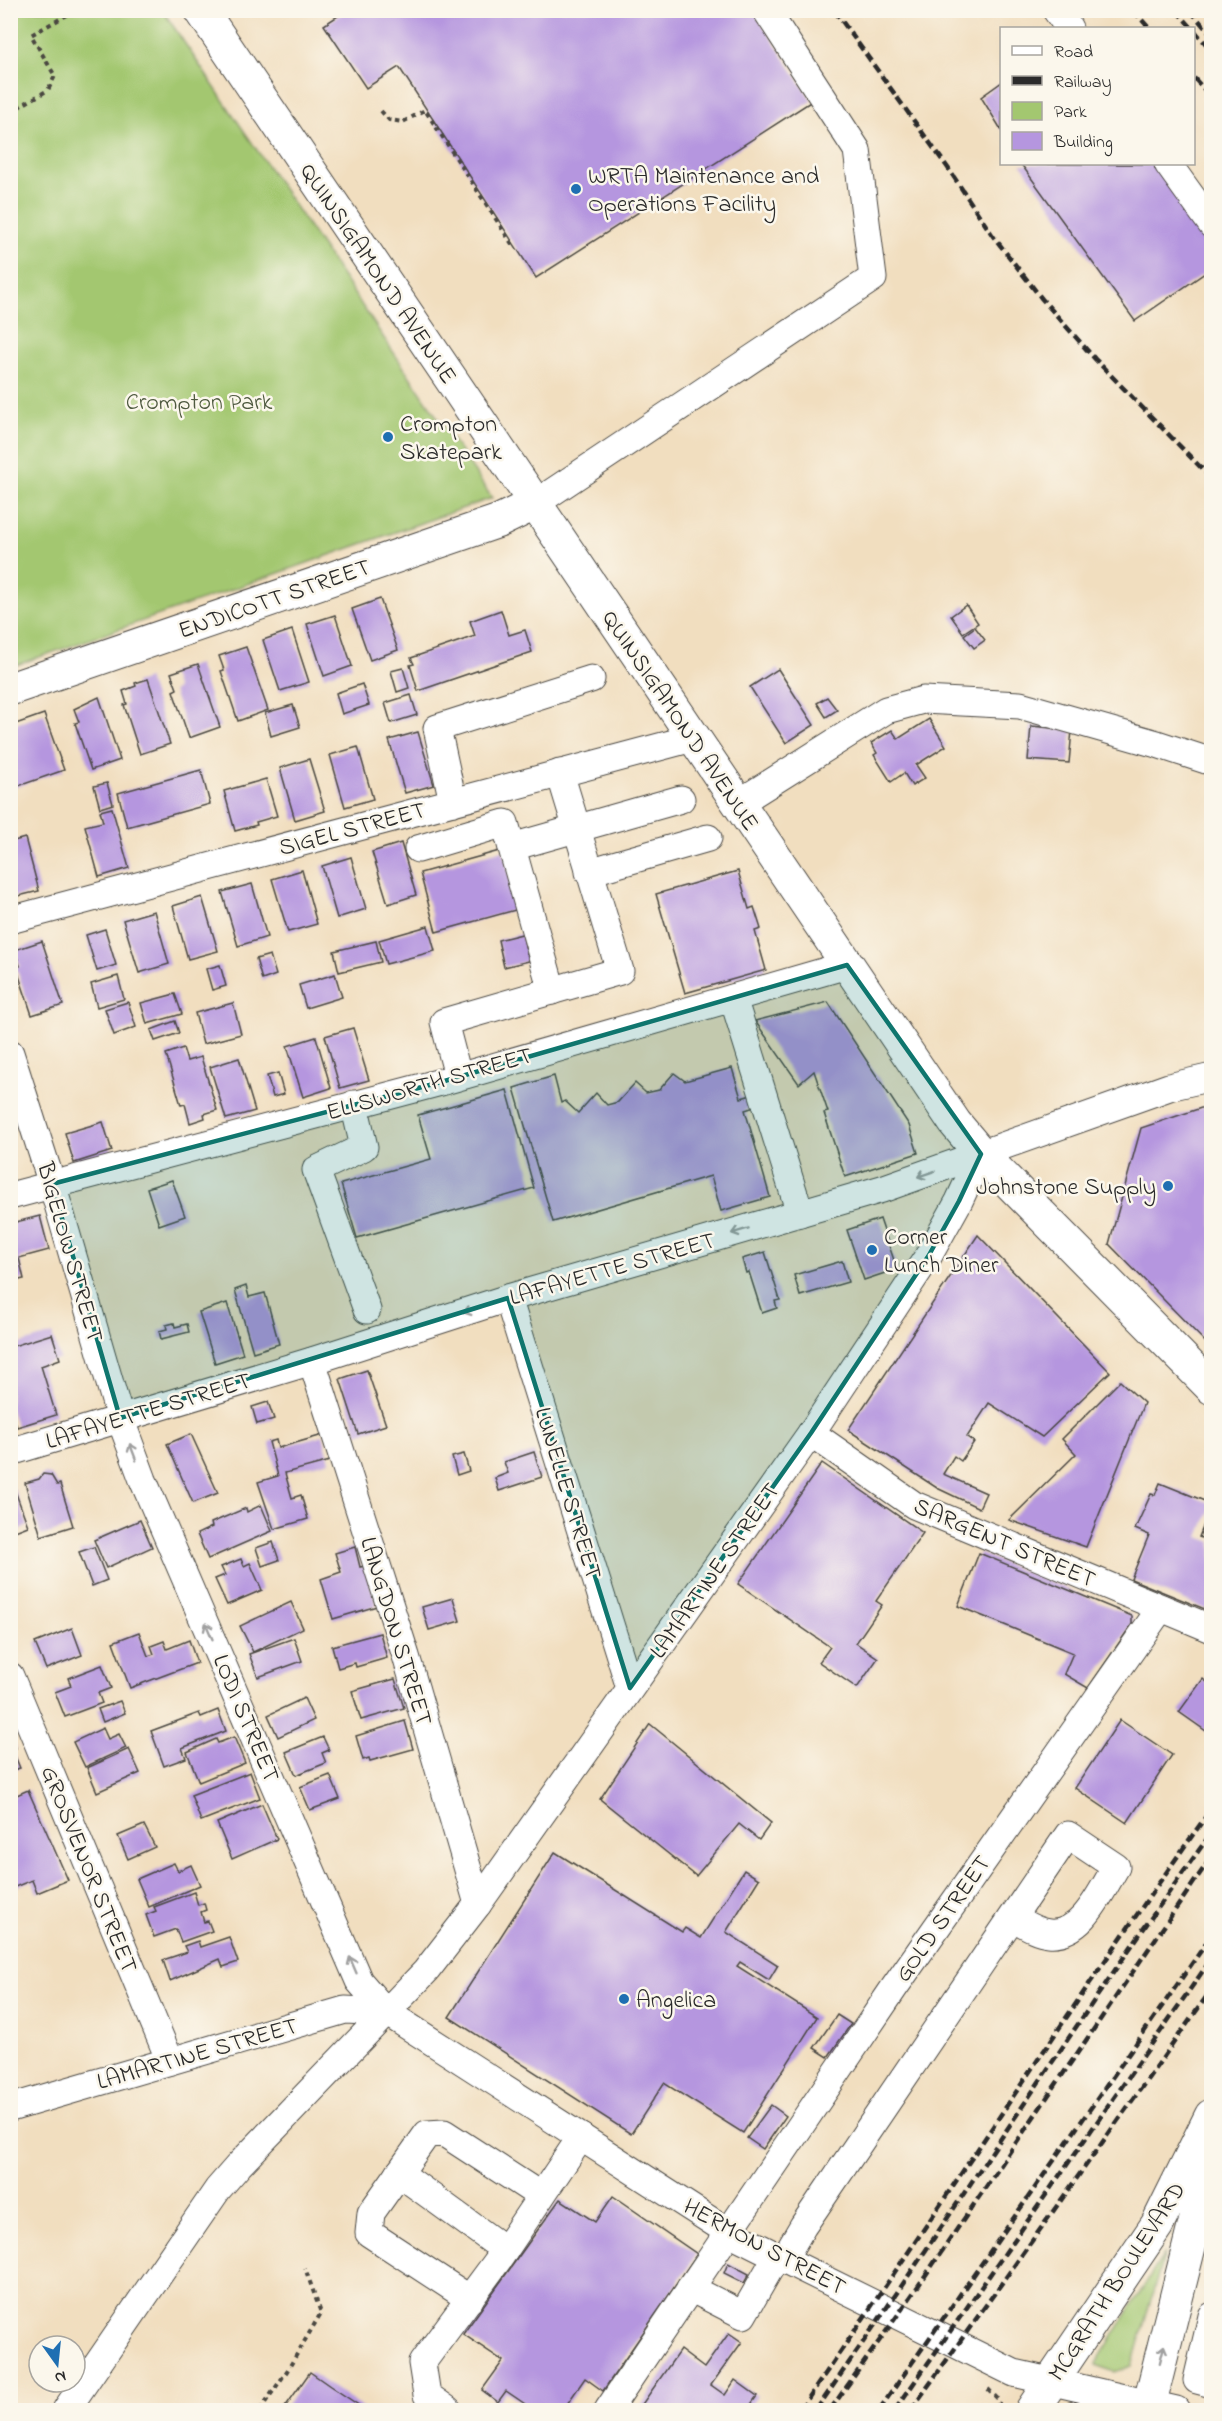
<svg xmlns="http://www.w3.org/2000/svg" width="1222" height="2421" font-family="'Indie Flower',sans-serif">
  <style>
    .green { fill: #a3c770; stroke: #67794e; stroke-width: 1.5 }
    .building { fill: #b596df }
    .lines { fill: none; stroke-linecap: round; stroke-linejoin: round }
    .minor-casing { stroke: #494641; stroke-width: 29 }
    .major-casing { stroke: #494641; stroke-width: 35 }
    .path { stroke: #494641; stroke-width: 4; stroke-dasharray: 4.5 4.5; stroke-linecap: butt }
    .minor { stroke: #fff; stroke-width: 27 }
    .major { stroke: #fff; stroke-width: 33 }
    .rail { stroke: #2b2b2b; stroke-width: 4.5; stroke-dasharray: 9 4.5; stroke-linecap: butt }
    .oneway { stroke: #a0a0a0 }
    .marked { fill: #0f766e; fill-opacity: 0.2; stroke: #0f766e; stroke-width: 4.5; stroke-linejoin: round }
    .poi-dot { fill: #1f6fb2; stroke: #fbf7ec; stroke-width: 2 }
    .labels { text-anchor: middle; stroke-width: 5; stroke-linejoin: round; paint-order: stroke }
    .poi-label { font-size: 24px; fill: #2b2b2b; stroke: #fbf7ec; text-anchor: start }
    .street-label { font-size: 24px; fill: #2b2b2b; stroke: #fbf7ec }
    .park-label { font-size: 24px; fill: #4f5a40; stroke: #fbf7ec }
  </style>
  <rect width="100%" height="100%" fill="#fbf7ec"/>
  <filter id="ink" filterUnits="userSpaceOnUse"><feTurbulence type="fractalNoise" baseFrequency=".0167" numOctaves="2"/><feDisplacementMap in="SourceGraphic" scale="12" xChannelSelector="R" yChannelSelector="G"/><feConvolveMatrix kernelMatrix="1 2 1 2 8 2 1 2 1" color-interpolation-filters="sRGB"/></filter>
  <filter id="wash" filterUnits="userSpaceOnUse"><feTurbulence type="fractalNoise" baseFrequency=".008" numOctaves="4" result="noise"/><feDisplacementMap in="SourceGraphic" scale="24" xChannelSelector="R" yChannelSelector="G"/><feGaussianBlur stdDeviation="1.35" result="paint"/><feColorMatrix in="noise" values="0 0 0 0 0 0 0 0 0 0 0 0 0 0 0 0 0 1.4 0 .05"/><feComposite in="paint" operator="in"/></filter>
  <g filter="url(#wash)">
    <rect width="100%" height="100%" fill="#f1debf"/>
    <!-- green -->
    <g class="green">
      <path d="M11 10 163 11 492 498 11 667Z"/>
      <path d="M1164 2254 1132 2366 1115 2372 1095 2365Z"/>
    </g>
    <g id="blocks">
      <!-- building -->
      <g class="building">
        <path d="M347 10H753L812 101 536 278 399 67 366 88 324 25Z"/>
        <path d="M1002 82V131L981 97Z"/>
        <path d="M1021 164H1154L1212 245V268L1135 321Z"/>
        <path d="M380 599 398 650 370 660 352 609Z"/>
        <path d="M966 605 978 623 963 633 951 616Z"/>
        <path d="M501 610 509 635 525 630 532 652 418 691 410 665 414 664 411 658 475 636 470 621Z"/>
        <path d="M335 615 352 666 324 676 307 624Z"/>
        <path d="M975 627 985 640 974 648 964 635Z"/>
        <path d="M292 630 309 682 280 691 263 640Z"/>
        <path d="M246 647 268 710 238 721 221 671 224 670 219 656Z"/>
        <path d="M198 664 220 727 189 738 173 691 177 689 171 673Z"/>
        <path d="M403 668 409 688 397 692 391 671Z"/>
        <path d="M778 669 814 725 786 743 750 687Z"/>
        <path d="M148 679 170 744 140 754 124 705 127 704 123 691 136 686 135 683Z"/>
        <path d="M362 684 369 705 342 714 336 693Z"/>
        <path d="M411 695 417 715 391 723 385 703Z"/>
        <path d="M99 697 120 760 91 770 75 723 79 722 74 709Z"/>
        <path d="M827 697 837 710 826 717 817 703Z"/>
        <path d="M293 705 300 727 271 736 265 713Z"/>
        <path d="M44 714 64 770 10 789V726Z"/>
        <path d="M929 719 946 746 916 765 925 778 912 786 904 773 891 782 874 755 877 753 871 743 892 730 898 739Z"/>
        <path d="M1031 726 1072 730 1069 763 1028 760Z"/>
        <path d="M418 732 434 785 405 793 389 740Z"/>
        <path d="M358 747 373 799 345 807 330 755Z"/>
        <path d="M309 759 325 811 295 820 280 768Z"/>
        <path d="M201 770 210 804 127 827 118 793Z"/>
        <path d="M266 779 277 816 256 822 257 825 235 831 224 791Z"/>
        <path d="M107 783 113 804 100 808 94 786Z"/>
        <path d="M112 808 129 868 99 877 85 826 103 822 100 811Z"/>
        <path d="M25 838 39 891 10 898V842Z"/>
        <path d="M401 843 416 895 388 904 372 852Z"/>
        <path d="M503 850 519 909 436 932 420 873Z"/>
        <path d="M351 857 366 909 337 918 322 866Z"/>
        <path d="M302 870 317 924 288 932 272 879Z"/>
        <path d="M738 871 749 909 754 907 761 929 755 931 766 970 685 993 656 894Z"/>
        <path d="M252 884 267 937 238 946 222 892Z"/>
        <path d="M202 897 218 951 188 959 173 906Z"/>
        <path d="M154 911 169 964 139 973 123 920Z"/>
        <path d="M428 926 435 951 386 964 379 940Z"/>
        <path d="M105 929 116 965 97 971 86 935Z"/>
        <path d="M522 934 529 961 504 967 498 940Z"/>
        <path d="M42 941 63 1005 32 1015 16 967 20 966 15 950Z"/>
        <path d="M376 941 381 962 339 972 334 951Z"/>
        <path d="M270 955 276 975 262 980 256 959Z"/>
        <path d="M220 965 226 986 212 990 206 969Z"/>
        <path d="M335 974 342 997 306 1008 299 985Z"/>
        <path d="M118 976 124 999 97 1007 91 984Z"/>
        <path d="M175 994 182 1014 147 1024 141 1003Z"/>
        <path d="M128 1002 136 1027 114 1035 105 1009Z"/>
        <path d="M828 1002 909 1125 918 1153 845 1177 824 1113 828 1112 814 1071 799 1084 755 1021Z"/>
        <path d="M233 1003 241 1034 203 1044 195 1013Z"/>
        <path d="M175 1021 179 1033 155 1041 151 1030Z"/>
        <path d="M353 1028 369 1080 340 1088 325 1036Z"/>
        <path d="M316 1037 331 1088 303 1097 287 1046Z"/>
        <path d="M183 1048 187 1061 201 1057 217 1110 204 1114 205 1118 190 1123 185 1104 181 1105 166 1054Z"/>
        <path d="M239 1058 255 1111 226 1119 210 1067Z"/>
        <path d="M732 1068 741 1098 755 1094 758 1106 745 1110 770 1197 721 1211 711 1176 553 1222 514 1088 554 1076 561 1103 565 1101 578 1113 596 1093 607 1105 618 1102 635 1083 646 1093 659 1090 674 1073 685 1081Z"/>
        <path d="M278 1073 284 1094 273 1097 267 1076Z"/>
        <path d="M507 1090 534 1188 357 1238 341 1184 431 1159 418 1115Z"/>
        <path d="M1204 1107 1212 1108V1349L1109 1244 1141 1128Z"/>
        <path d="M103 1122 112 1151 74 1163 65 1133Z"/>
        <path d="M172 1180 185 1216 159 1225 147 1188Z"/>
        <path d="M40 1216 49 1250 19 1258 24 1279 10 1282V1231L14 1230 12 1223Z"/>
        <path d="M880 1219 897 1269 864 1280 847 1230Z"/>
        <path d="M978 1235 1110 1372 1042 1437 989 1403 967 1437 974 1442 961 1461 954 1456 943 1474 986 1493 979 1508 937 1488 848 1430Z"/>
        <path d="M765 1252 780 1300 775 1301 777 1308 762 1313 749 1272 746 1273 742 1259Z"/>
        <path d="M842 1261 848 1282 800 1296 794 1275Z"/>
        <path d="M246 1286 249 1297 265 1293 279 1344 253 1352 235 1290Z"/>
        <path d="M227 1303 243 1354 215 1363 199 1312Z"/>
        <path d="M174 1323 175 1327 187 1324 189 1332 161 1339 159 1331 167 1329 166 1325Z"/>
        <path d="M52 1334 60 1359 41 1366 56 1415 17 1427 10 1408V1347Z"/>
        <path d="M367 1370 386 1425 358 1434 340 1379Z"/>
        <path d="M1120 1381 1144 1403 1086 1547 1009 1520 1076 1454 1062 1439Z"/>
        <path d="M268 1402 274 1419 257 1424 252 1407Z"/>
        <path d="M191 1434 218 1493 193 1503 167 1444Z"/>
        <path d="M323 1435 330 1461 285 1473 292 1498 301 1495 308 1519 274 1529 258 1482 278 1476 269 1442 276 1440 278 1448Z"/>
        <path d="M534 1452 542 1477 499 1491 495 1478 508 1473 504 1462Z"/>
        <path d="M464 1454 469 1471 457 1475 452 1457Z"/>
        <path d="M822 1463 923 1533 876 1601 882 1605 856 1643 878 1658 857 1688 819 1662 830 1647 738 1584Z"/>
        <path d="M43 1474 51 1475 57 1485 60 1484 73 1526 41 1536 25 1483 39 1479Z"/>
        <path d="M1160 1483 1212 1504 1199 1537 1212 1542V1612L1131 1579 1149 1535 1135 1529 1151 1494 1155 1495Z"/>
        <path d="M14 1488 28 1526 10 1533V1489Z"/>
        <path d="M261 1505 272 1531 208 1559 197 1534 212 1527 211 1523 246 1508 247 1512Z"/>
        <path d="M140 1520 152 1547 106 1568 94 1540Z"/>
        <path d="M273 1542 279 1560 262 1566 256 1548Z"/>
        <path d="M94 1547 107 1580 92 1586 79 1552Z"/>
        <path d="M355 1547 360 1567 365 1566 377 1606 333 1619 321 1579 341 1572 335 1553Z"/>
        <path d="M979 1553 1132 1616V1624L1088 1688 1064 1674 1073 1653 958 1606Z"/>
        <path d="M241 1559 244 1566 250 1563 262 1590 227 1605 215 1579 225 1575 221 1567Z"/>
        <path d="M453 1598 460 1621 429 1630 422 1607Z"/>
        <path d="M291 1602 303 1628 253 1652 240 1626Z"/>
        <path d="M72 1628 82 1655 46 1669 35 1643Z"/>
        <path d="M139 1632 148 1656 154 1654 151 1646 164 1641 167 1649 189 1640 197 1663 130 1688 113 1642Z"/>
        <path d="M380 1633 387 1658 356 1667 355 1663 338 1668 332 1646Z"/>
        <path d="M294 1638 302 1661 258 1677 249 1654Z"/>
        <path d="M102 1665 111 1688 98 1693 102 1703 65 1717 55 1692 71 1686 68 1678Z"/>
        <path d="M1212 1678V1724L1206 1731 1179 1712 1203 1679 1208 1683Z"/>
        <path d="M395 1679 404 1708 361 1720 352 1691Z"/>
        <path d="M304 1698 314 1720 278 1737 268 1715Z"/>
        <path d="M120 1701 125 1713 103 1722 98 1709Z"/>
        <path d="M218 1710 226 1731 182 1748 186 1758 164 1766 151 1731 199 1713 201 1717Z"/>
        <path d="M1120 1720 1172 1755 1127 1823 1075 1788Z"/>
        <path d="M405 1721 413 1749 370 1761 369 1758 363 1760 356 1736Z"/>
        <path d="M650 1724 771 1823 759 1840 739 1824 696 1876 600 1799Z"/>
        <path d="M103 1728 108 1739 119 1734 126 1748 85 1767 73 1742Z"/>
        <path d="M11 1734 16 1748 12 1749 20 1768 10 1771Z"/>
        <path d="M234 1737 245 1763 199 1782 187 1752 216 1739 218 1743Z"/>
        <path d="M323 1737 329 1750 322 1753 326 1763 296 1775 286 1752Z"/>
        <path d="M129 1749 140 1773 97 1792 87 1768Z"/>
        <path d="M250 1772 260 1798 201 1821 191 1795Z"/>
        <path d="M330 1775 340 1799 310 1810 300 1787Z"/>
        <path d="M28 1790 68 1880 37 1893 32 1880 10 1889V1798Z"/>
        <path d="M262 1804 277 1839 232 1859 217 1823Z"/>
        <path d="M144 1825 155 1847 128 1859 118 1836Z"/>
        <path d="M555 1852 682 1932 685 1928 701 1938 744 1870 759 1879 726 1932 778 1965 769 1980 740 1962 737 1966 817 2017 743 2133 664 2083 631 2134 449 2017Z"/>
        <path d="M174 1863 178 1871 191 1865 200 1885 149 1907 137 1879Z"/>
        <path d="M194 1892 198 1905 204 1903 206 1910 201 1912 204 1922 208 1921 212 1931 181 1942 176 1929 154 1937 146 1915 156 1911 154 1907Z"/>
        <path d="M229 1937 238 1962 223 1967 220 1959 170 1981 163 1960 187 1952 184 1946 198 1941 200 1947Z"/>
        <path d="M837 2015 851 2024 828 2057 814 2048Z"/>
        <path d="M771 2105 786 2116 763 2149 747 2138Z"/>
        <path d="M613 2196 697 2254 603 2391 585 2378 563 2410H534L506 2391 498 2402 482 2390 503 2361 463 2334 560 2199 595 2222Z"/>
        <path d="M728 2263 749 2274 744 2283 724 2273Z"/>
        <path d="M729 2333 742 2342 711 2385 725 2395 735 2380 757 2396 747 2410H638L680 2350 704 2368Z"/>
        <path d="M310 2372 330 2386 366 2410H283Z"/>
      </g>
    </g>
  </g>
  <g filter="url(#ink)">
    <use href="#blocks" fill-opacity="0" stroke="#494641" stroke-width="1.5"/>
    <g class="lines">
      <defs>
        <g id="minor">
          <path d="M1056 10 1069 28"/>
          <path d="M1168 164 1212 225"/>
          <path d="M536 503 873 278 857 150 766 10"/>
          <path d="M453 802 437 728 591 679"/>
          <path d="M737 804 886 710 923 700 1020 705 1157 744 1212 762"/>
          <path d="M512 847 681 799"/>
          <path d="M418 849 505 823 552 991"/>
          <path d="M589 872 708 838"/>
          <path d="M10 920 693 738"/>
          <path d="M733 998 800 1213"/>
          <path d="M10 1053 52 1184 120 1418 143 1480 359 1981 386 2012 727 2231 777 2256 1014 2373 1176 2410"/>
          <path d="M458 1076 444 1022 620 971 560 773"/>
          <path d="M354 1104 364 1147 316 1170 367 1310"/>
          <path d="M10 1196 441 1082 847 965"/>
          <path d="M508 1298 630 1688"/>
          <path d="M312 1361 406 1656 478 1904"/>
          <path d="M811 1433 914 1505 1212 1629"/>
          <path d="M10 1452 312 1361 508 1298 882 1189 1169 1087 1212 1077"/>
          <path d="M10 1676 170 2061"/>
          <path d="M10 2108 345 2010 386 2012"/>
          <path d="M399 2173 505 2250"/>
          <path d="M783 2260 803 2226 1068 1835 1116 1867C1101 1891 1083 1936 1049 1933 1036 1932 1025 1924 1014 1918"/>
          <path d="M690 2288 743 2315 777 2256"/>
          <path d="M470 2299 369 2233 371 2213 427 2134 444 2133 541 2196"/>
          <path d="M1212 2316 1197 2380 1212 2384"/>
          <path d="M66 2410 218 2189 239 2165 426 1971 478 1904 811 1433 929 1255 959 1201 981 1154"/>
          <path d="M448 2410 427 2395 422 2363 501 2256 581 2137"/>
          <path d="M608 2410 894 1988 1161 1608"/>
        </g>
        <g id="major">
          <path d="M201 10 955 1123 981 1154 1212 1388"/>
          <path d="M10 689 499 521 536 503"/>
          <path d="M1032 2410 1157 2225 1211 2116"/>
          <path d="M1148 2410 1196 2219 1208 2146"/>
        </g>
      </defs>
      <!-- minor casing -->
      <use href="#minor" class="minor-casing"/>
      <!-- major casing -->
      <use href="#major" class="major-casing"/>
      <!-- path -->
      <g class="path">
        <path d="M381 111 389 120 403 122 425 110 514 247"/>
        <path d="M10 112 48 90 55 76 31 35 76 10"/>
        <path d="M988 2389 998 2399 1000 2410"/>
        <path d="M260 2410 287 2371 321 2313 305 2268"/>
      </g>
      <!-- minor -->
      <use href="#minor" class="minor"/>
      <!-- major -->
      <use href="#major" class="major"/>
      <!-- rail -->
      <g class="rail">
        <path d="M834 10 948 168 993 236 1042 299 1095 359 1212 479"/>
        <path d="M1133 10 1149 28"/>
        <path d="M1176 10 1192 28"/>
        <path d="M1190 10 1212 36"/>
        <path d="M1194 30 1212 51"/>
        <path d="M1194 78 1212 98"/>
        <path d="M800 2410C939 2211 1070 2006 1212 1808"/>
        <path d="M816 2410C950 2219 1075 2022 1212 1832"/>
        <path d="M830 2410 912 2295 1212 1856"/>
        <path d="M879 2410 1212 1935"/>
        <path d="M895 2410 1212 1958"/>
        <path d="M911 2410 1212 1989"/>
      </g>
    </g>
    <!-- one-way arrows -->
    <defs><path id="oneway-shaft" d="M-6 0H5M1.5-3L5.5 0L1.5 3" fill="none" stroke-width="1.6" stroke-linecap="round" stroke-linejoin="round" transform="scale(1.5)"/></defs>
    <g class="oneway">
      <use href="#oneway-shaft" transform="translate(926 1174) rotate(161)"/>
      <use href="#oneway-shaft" transform="translate(740 1231) rotate(163)"/>
      <use href="#oneway-shaft" transform="translate(472 1310) rotate(162)"/>
      <use href="#oneway-shaft" transform="translate(133 1452) rotate(-111)"/>
      <use href="#oneway-shaft" transform="translate(209 1631) rotate(-113)"/>
      <use href="#oneway-shaft" transform="translate(353 1965) rotate(-113)"/>
      <use href="#oneway-shaft" transform="translate(1162 2354) rotate(-76)"/>
    </g>
  </g>
  <!-- marked area -->
  <path class="marked" d="M847 965 981 1154 959 1201 929 1255 811 1433 630 1688 508 1298 120 1418 52 1184 441 1082Z"/>
  <!-- markers -->
  <g class="poi-dot">
    <circle cx="576" cy="189" r="6"/>
    <circle cx="388" cy="437" r="6"/>
    <circle cx="1168" cy="1186" r="6"/>
    <circle cx="872" cy="1250" r="6"/>
    <circle cx="624" cy="1999" r="6"/>
  </g>
  <g class="labels">
    <!-- poi labels -->
    <g class="poi-label">
      <text x="588" y="183">WRTA Maintenance and<tspan x="588" dy="28">Operations Facility</tspan></text>
      <text x="400" y="431">Crompton<tspan x="400" dy="28">Skatepark</tspan></text>
      <text x="1156" y="1194" text-anchor="end">Johnstone Supply</text>
      <text x="884" y="1244">Corner<tspan x="884" dy="28">Lunch Diner</tspan></text>
      <text x="636" y="2007">Angelica</text>
    </g>
    <!-- street labels -->
    <g class="street-label">
      <text transform="translate(379 273) rotate(56)" y="8">QUINSIGAMOND AVENUE</text>
      <text transform="translate(274 598) rotate(-19)" y="8">ENDICOTT STREET</text>
      <text transform="translate(681 720) rotate(56)" y="8">QUINSIGAMOND AVENUE</text>
      <text transform="translate(352 828) rotate(-15)" y="8">SIGEL STREET</text>
      <text transform="translate(429 1083) rotate(-16)" y="8">ELLSWORTH STREET</text>
      <text transform="translate(71 1252) rotate(74)" y="8">BIGELOW STREET</text>
      <text transform="translate(612 1268) rotate(-16)" y="8">LAFAYETTE STREET</text>
      <text transform="translate(148 1410) rotate(-17)" y="8">LAFAYETTE STREET</text>
      <text transform="translate(569 1493) rotate(73)" y="8">LUNELLE STREET</text>
      <text transform="translate(1005 1542) rotate(23)" y="8">SARGENT STREET</text>
      <text transform="translate(714 1570) rotate(-55)" y="8">LAMARTINE STREET</text>
      <text transform="translate(397 1631) rotate(73)" y="8">LANGDON STREET</text>
      <text transform="translate(247 1718) rotate(67)" y="8">LODI STREET</text>
      <text transform="translate(90 1869) rotate(68)" y="8">GROSVENOR STREET</text>
      <text transform="translate(942 1918) rotate(-55)" y="8">GOLD STREET</text>
      <text transform="translate(197 2053) rotate(-16)" y="8">LAMARTINE STREET</text>
      <text transform="translate(765 2246) rotate(28)" y="8">HERMON STREET</text>
      <text transform="translate(1116 2281) rotate(-57)" y="8">MCGRATH BOULEVARD</text>
    </g>
    <!-- park labels -->
    <g class="park-label">
      <text x="199" y="409">Crompton Park</text>
    </g>
  </g>
  <!-- margin -->
  <rect width="1222" height="2421" fill="none" stroke="#fbf7ec" stroke-width="36"/>
  <!-- legend -->
  <rect x="1000" y="27" width="195" height="138" fill="#fbf7ec" stroke="#a8a59f" stroke-width="1.5"/>
  <rect x="1012" y="46" width="30" height="9" fill="#ffffff" stroke="#a8a59f" stroke-width="1.5"/>
  <text x="1054" y="57" font-size="18" fill="#2b2b2b">Road</text>
  <rect x="1012" y="76" width="30" height="9" fill="#2b2b2b" stroke="#a8a59f" stroke-width="1.5"/>
  <text x="1054" y="87" font-size="18" fill="#2b2b2b">Railway</text>
  <rect x="1012" y="102" width="30" height="18" fill="#a3c770" stroke="#a8a59f" stroke-width="1.5"/>
  <text x="1054" y="117" font-size="18" fill="#2b2b2b">Park</text>
  <rect x="1012" y="132" width="30" height="18" fill="#b596df" stroke="#a8a59f" stroke-width="1.5"/>
  <text x="1054" y="147" font-size="18" fill="#2b2b2b">Building</text>
  <!-- north arrow -->
  <g transform="translate(57 2364) rotate(165)"><circle r="28" fill="#fbf7ec" stroke="#a8a59f" stroke-width="1.5"/>
  <path d="M0-4.5L10 22L0 15L-10 22Z" fill="#1f6fb2"/>
  <text y="-9" font-size="16" font-weight="bold" text-anchor="middle" fill="#2b2b2b">N</text>
  </g>
</svg>
